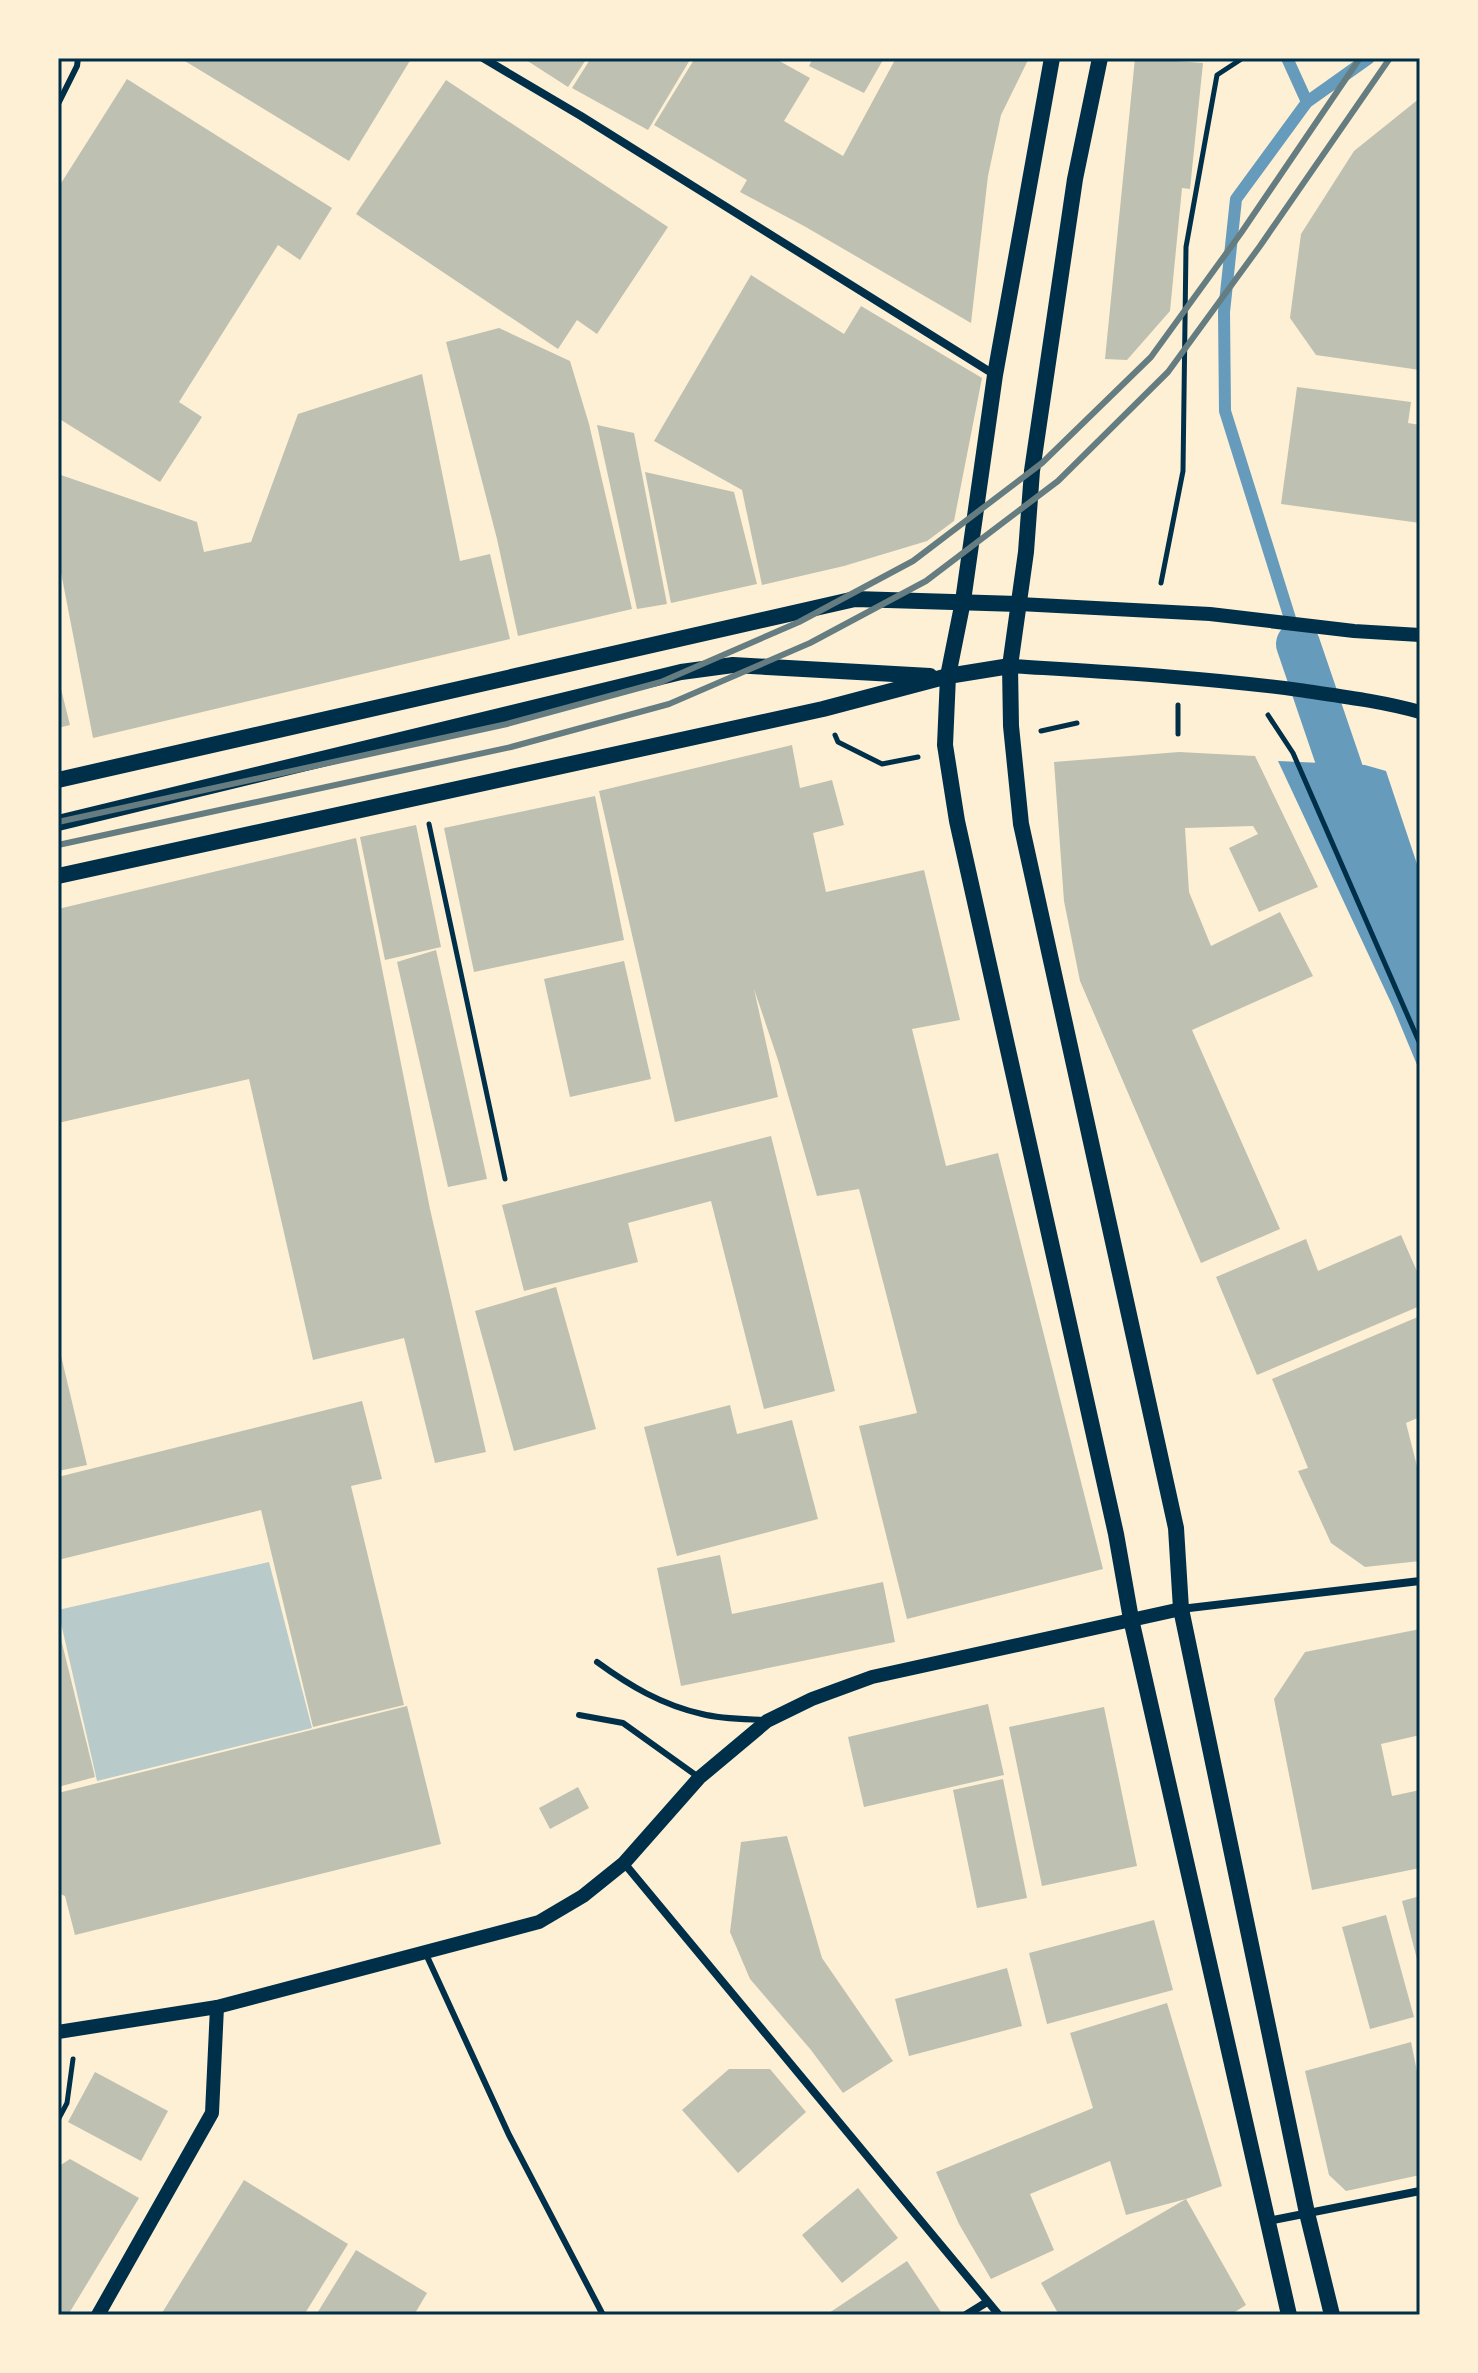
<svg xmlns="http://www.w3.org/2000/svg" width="1478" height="2373" font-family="'IBM Plex Sans',sans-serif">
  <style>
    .green { fill: #b9caca }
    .water { fill: #669bbc }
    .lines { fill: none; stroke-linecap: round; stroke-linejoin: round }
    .stream { stroke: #669bbc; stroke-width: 12 }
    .canal { stroke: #669bbc; stroke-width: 44 }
    .building { fill: #bec0b2 }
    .path { stroke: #003049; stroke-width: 5 }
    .service { stroke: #003049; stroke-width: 6 }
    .minor { stroke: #003049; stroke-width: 8 }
    .tertiary { stroke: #003049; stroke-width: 14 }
    .secondary { stroke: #003049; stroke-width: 16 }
    .rail { stroke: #657d81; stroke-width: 6 }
    .neatline { fill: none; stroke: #003049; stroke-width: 3 }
  </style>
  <rect width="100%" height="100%" fill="#fdf0d5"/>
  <!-- green -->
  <path class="green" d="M269 1562 312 1728 97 1781 58 1610Z"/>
  <!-- water -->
  <path class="water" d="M1278 761 1365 765 1386 771 1420 873V1072L1393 1007Z"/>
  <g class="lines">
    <!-- stream -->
    <g class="stream">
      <path d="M1287 58 1307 102"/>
      <path d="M1298 644 1225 411 1224 312 1236 199 1307 102 1369 58"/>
    </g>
    <!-- canal -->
    <path class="canal" d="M1298 644 1358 820"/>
  </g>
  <!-- building -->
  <g class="building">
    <path d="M180 58H410L411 59 349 161Z"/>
    <path d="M523 58H587L568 87Z"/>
    <path d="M591 58H691L648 130 572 88Z"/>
    <path d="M695 58H774L810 78 784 121 843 156 896 58H1029L1001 115 988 176 971 323 804 226 740 192 747 180 654 125Z"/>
    <path d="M813 58H884L864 93 809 66Z"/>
    <path d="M1135 58 1203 63 1190 189 1182 188 1170 311 1127 360 1105 359Z"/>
    <path d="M127 79 332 208 300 260 278 245 179 402 202 417 160 482 58 418V188Z"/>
    <path d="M446 80 668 227 597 334 577 320 558 349 356 214Z"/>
    <path d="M1420 98V370L1316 355 1290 318 1301 234 1354 151Z"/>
    <path d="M751 275 844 334 861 306 982 378 954 521 927 541 844 566 762 585 742 490 654 441Z"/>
    <path d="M499 328 570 361 589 424 632 609 518 636 497 539 446 342Z"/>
    <path d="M422 374 460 561 490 554 510 639 93 738 58 557V474L197 522 204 552 251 542 298 414Z"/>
    <path d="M1297 387 1411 402 1408 423 1420 425V523L1281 504Z"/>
    <path d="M597 425 634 433 667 604 637 609Z"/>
    <path d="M645 472 734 492 757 584 671 603Z"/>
    <path d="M58 677 70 725 58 728Z"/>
    <path d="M792 745 800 788 832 780 844 825 813 833 826 892 924 870 960 1020 912 1029 946 1166 998 1153 1103 1569 907 1619 859 1426 917 1413 859 1189 817 1196 778 1060 754 989 778 1097 675 1122 599 791Z"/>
    <path d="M1179 752 1255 756 1318 887 1259 912 1229 848 1258 834 1253 826 1185 828 1189 892 1211 946 1280 912 1313 976 1192 1030 1280 1229 1201 1263 1080 981 1064 901 1054 762Z"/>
    <path d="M595 796 624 940 474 972 444 828Z"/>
    <path d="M416 825 441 947 385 960 360 837Z"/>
    <path d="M356 838 430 1209 486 1452 435 1463 404 1338 313 1360 249 1079 58 1123V909Z"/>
    <path d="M436 950 487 1179 448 1187 397 962Z"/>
    <path d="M624 961 651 1079 570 1097 544 979Z"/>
    <path d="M771 1136 835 1391 764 1409 711 1201 628 1223 638 1262 524 1291 502 1205Z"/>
    <path d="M1401 1235 1420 1278V1306L1257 1375 1216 1277 1306 1239 1318 1271Z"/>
    <path d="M556 1287 596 1429 514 1451 475 1311Z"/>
    <path d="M1420 1316V1417L1406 1423 1420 1478V1561L1365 1567 1331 1543 1298 1471 1308 1468 1272 1379Z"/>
    <path d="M58 1343 87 1465 58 1471Z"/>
    <path d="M362 1401 382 1479 351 1486 404 1705 313 1727 261 1510 58 1560V1477Z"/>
    <path d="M730 1405 737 1434 792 1420 818 1519 677 1556 644 1427Z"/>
    <path d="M720 1555 732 1614 883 1582 895 1642 681 1686 657 1568Z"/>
    <path d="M1420 1629V1735L1381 1744 1392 1796 1420 1790V1868L1312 1890 1274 1699 1305 1652Z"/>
    <path d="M59 1631 95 1777 58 1787V1632Z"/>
    <path d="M988 1704 1004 1775 864 1807 848 1737Z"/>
    <path d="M407 1706 441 1844 75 1935 65 1896 58 1893V1793Z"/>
    <path d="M1104 1707 1137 1866 1042 1886 1009 1727Z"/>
    <path d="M1003 1779 1027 1898 977 1908 953 1790Z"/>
    <path d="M578 1787 589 1808 550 1829 539 1808Z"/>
    <path d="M787 1836 822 1958 893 2061 843 2093 811 2050 750 1979 730 1932 741 1842Z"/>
    <path d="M1420 1896V1966L1419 1967 1402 1901Z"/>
    <path d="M1386 1915 1414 2017 1370 2029 1342 1927Z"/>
    <path d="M1154 1920 1173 1990 1047 2024 1029 1953Z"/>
    <path d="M1007 1968 1022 2026 909 2056 895 1999Z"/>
    <path d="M1167 2003 1222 2186 1186 2199 1126 2215 1110 2161 1030 2194 1054 2250 991 2279 959 2224 936 2172 1093 2108 1070 2033Z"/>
    <path d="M1411 2042 1420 2086V2175L1346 2191 1329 2175 1305 2071Z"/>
    <path d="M729 2069H770L806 2112 738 2173 682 2110Z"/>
    <path d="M95 2072 168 2111 141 2161 68 2122Z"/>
    <path d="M70 2159 139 2198 68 2315H58V2167Z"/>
    <path d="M244 2180 348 2244 304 2315H166L162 2313Z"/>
    <path d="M858 2188 898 2238 842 2283 802 2235Z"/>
    <path d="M1186 2199 1246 2305 1230 2315H1059L1041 2283Z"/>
    <path d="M356 2250 427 2293 414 2315H316Z"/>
    <path d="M907 2261 943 2315H826Z"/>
  </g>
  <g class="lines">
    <!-- path -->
    <g class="path">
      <path d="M1161 583 1183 471 1186 247 1217 75 1243 58"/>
      <path d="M1268 715 1293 753 1420 1044"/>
      <path d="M1041 731 1077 723"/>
      <path d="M1178 734V705"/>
      <path d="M835 735 838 742 882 764 918 757"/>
      <path d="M429 824 505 1179"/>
      <path d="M58 2120 67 2103 73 2059"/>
    </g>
    <!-- service -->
    <g class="service">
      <path d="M58 104 77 66 78 58"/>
      <path d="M597 1662C630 1686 662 1705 702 1714 721 1719 743 1719 764 1720"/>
      <path d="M579 1715 623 1723 697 1776"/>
      <path d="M425 1952 509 2135 603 2315"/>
    </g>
    <!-- minor -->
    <g class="minor">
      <path d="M483 58 581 116 995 375"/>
      <path d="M1181 1609 1420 1581"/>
      <path d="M624 1863 999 2315"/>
      <path d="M1268 2221 1420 2191"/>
      <path d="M966 2315 987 2302"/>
    </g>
    <!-- tertiary -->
    <g class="tertiary">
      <path d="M1019 604 1210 614 1354 631 1420 635"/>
      <path d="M1010 666C1106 672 1203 677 1299 690 1339 696 1381 701 1420 712"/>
      <path d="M58 2032 217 2007 539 1922 583 1896 624 1863 699 1778 767 1721 812 1699 872 1677 1181 1609"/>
      <path d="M98 2315 212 2113 217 2007"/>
    </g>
    <!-- secondary -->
    <g class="secondary">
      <path d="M1052 58 995 375 963 601 948 676 945 745 957 821 1116 1534 1131 1619 1289 2315"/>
      <path d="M1100 58 1075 179 1032 471 1026 552 1010 666 1011 726 1021 824 1176 1528 1181 1609 1307 2213 1332 2315"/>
      <path d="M58 780 855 599 1019 604"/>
      <path d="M58 823 681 672 733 665 930 676"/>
      <path d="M58 876 823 709 948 676 1010 666"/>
    </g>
    <!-- rail -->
    <g class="rail">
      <path d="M58 822 507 724 661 682 799 622 913 561 1042 463 1151 357 1241 233 1360 58"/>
      <path d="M58 845 511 747 669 704 810 643 926 581 1058 481 1168 372 1260 246 1390 58"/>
    </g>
  </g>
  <!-- border -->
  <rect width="1478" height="2373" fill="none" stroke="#fdf0d5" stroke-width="120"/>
  <rect x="60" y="60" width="1358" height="2253" class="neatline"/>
</svg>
